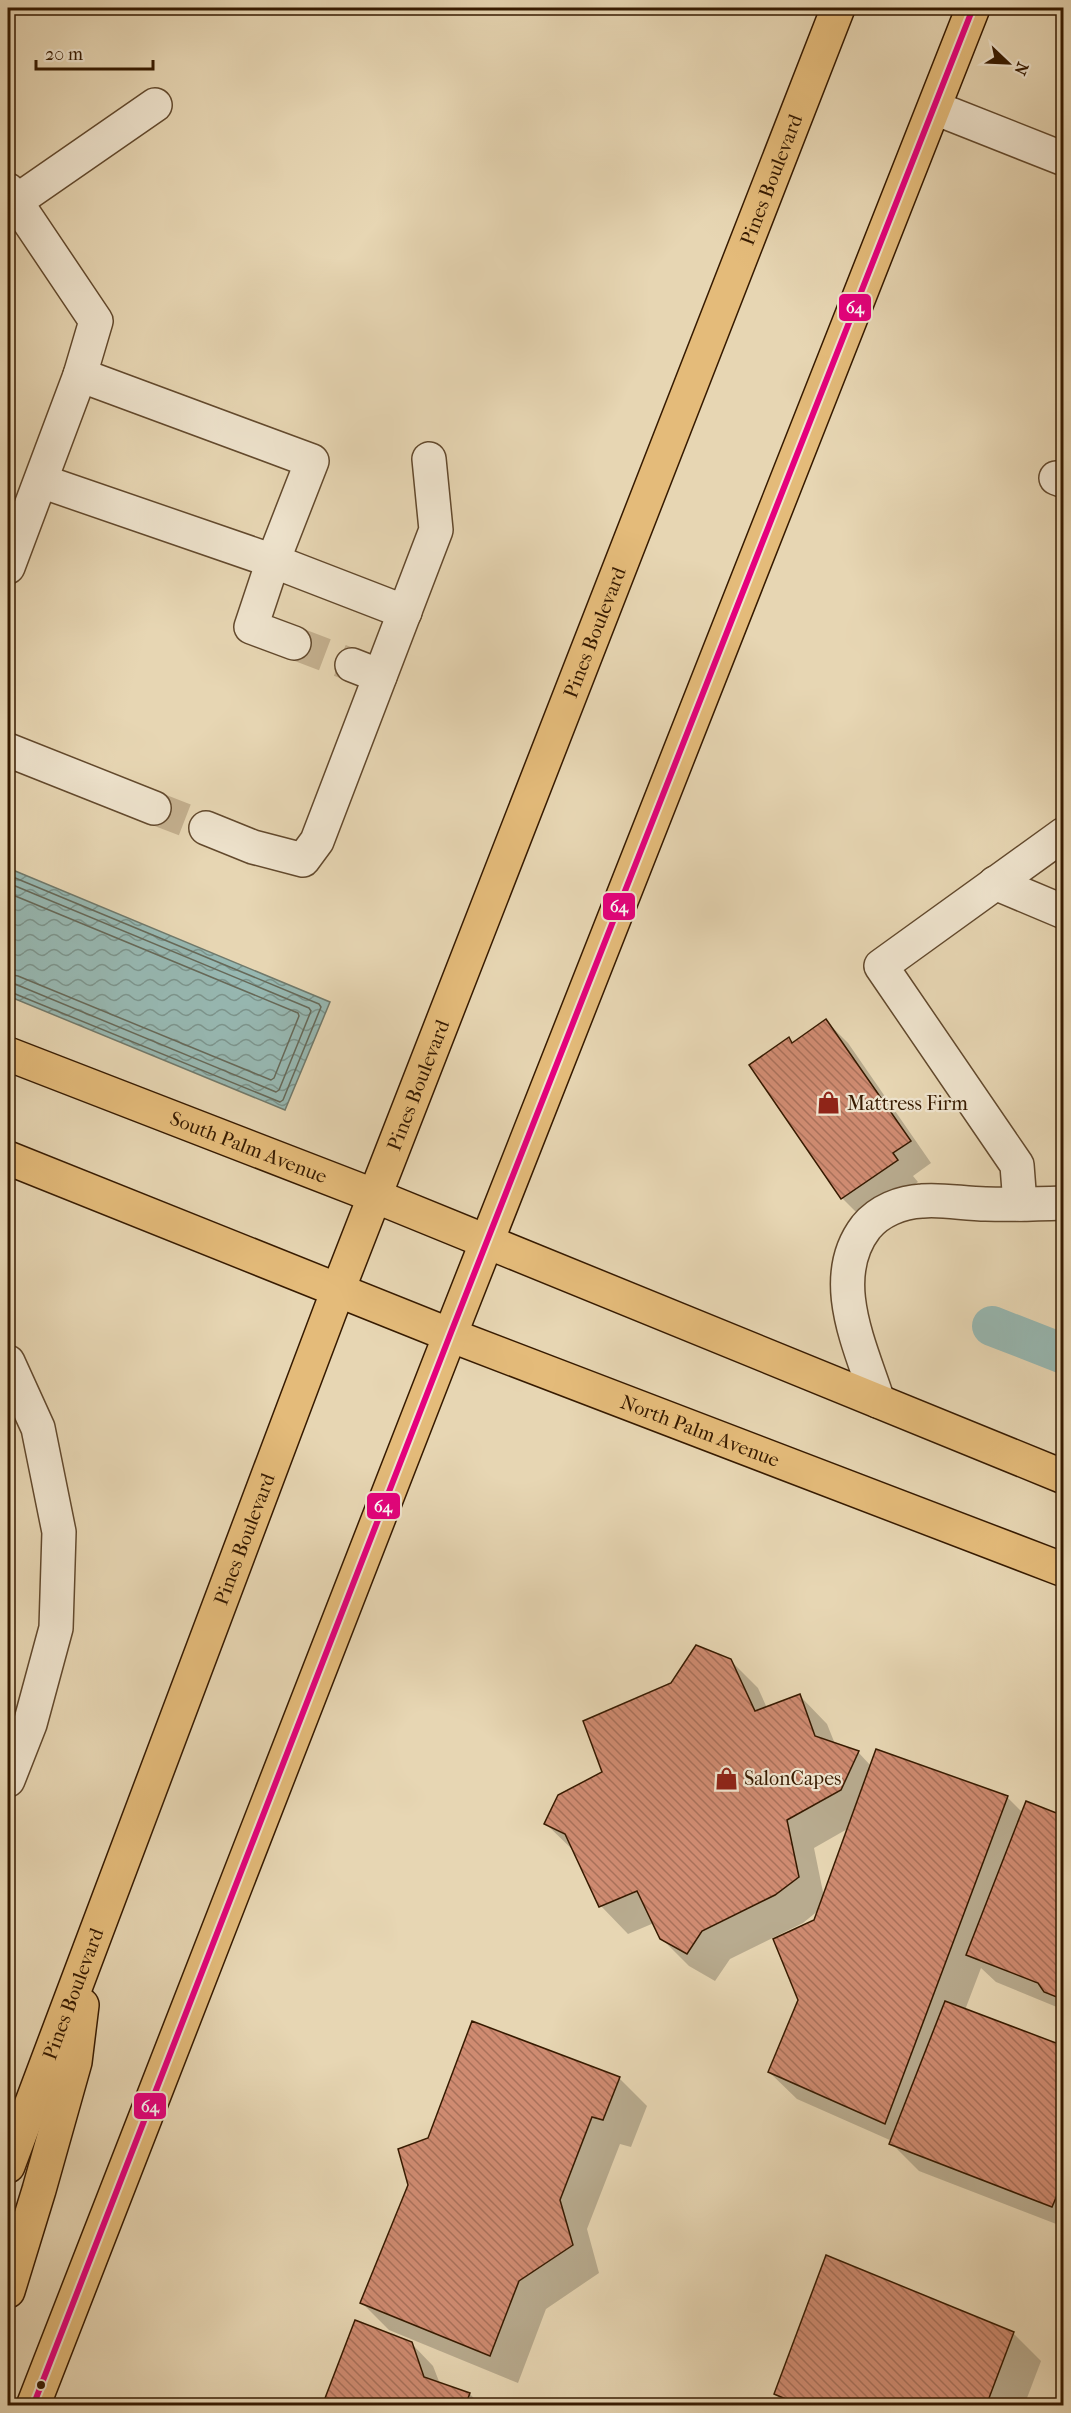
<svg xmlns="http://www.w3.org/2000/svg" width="1071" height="2413" font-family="'IM FELL French Canon',serif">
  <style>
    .water { fill: url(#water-waves); stroke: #70796b; stroke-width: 1.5 }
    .shadow { fill: #0003; fill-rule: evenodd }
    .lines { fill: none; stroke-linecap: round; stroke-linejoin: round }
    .shore { stroke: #666959; stroke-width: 1.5 }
    .canal { stroke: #97b8b2; stroke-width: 40 }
    .building { fill: url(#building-back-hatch); stroke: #361a00; stroke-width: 1.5 }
    .minor-tunnel { stroke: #c4b08f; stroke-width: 33; stroke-dasharray: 33 16; stroke-linecap: butt }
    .minor-casing { stroke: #62492d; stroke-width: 36 }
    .major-casing { stroke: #361a00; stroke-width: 36 }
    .highway-casing { stroke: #361a00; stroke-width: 36 }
    .minor { stroke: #efe4ce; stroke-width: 33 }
    .major { stroke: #e4bb7a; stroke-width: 33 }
    .highway { stroke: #e4bb7a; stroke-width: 33 }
    .bus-1-casing { stroke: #efe4ce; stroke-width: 10 }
    .bus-1 { stroke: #e5007d; stroke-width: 6 }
    .bus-dot { fill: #361a00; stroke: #efe4ce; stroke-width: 2 }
    .labels { text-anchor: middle; stroke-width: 4.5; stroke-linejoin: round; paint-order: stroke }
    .street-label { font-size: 20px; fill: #361a00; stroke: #efe4ce }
    .poi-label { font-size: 20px; fill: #361a00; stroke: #efe4ce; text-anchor: start }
    .line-badge { stroke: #efe4ce; stroke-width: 2 }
    .badge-label { font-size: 16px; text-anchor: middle; font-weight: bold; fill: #fff }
  </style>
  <defs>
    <pattern id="water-waves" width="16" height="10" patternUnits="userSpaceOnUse" patternTransform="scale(1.5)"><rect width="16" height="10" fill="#97b8b2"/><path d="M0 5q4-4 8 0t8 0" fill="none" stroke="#7c958e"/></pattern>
    <pattern id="building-back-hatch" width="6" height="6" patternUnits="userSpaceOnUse" patternTransform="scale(1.5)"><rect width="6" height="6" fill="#cf8b71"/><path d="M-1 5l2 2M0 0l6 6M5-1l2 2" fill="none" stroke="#a9715a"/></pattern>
  </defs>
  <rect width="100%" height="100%" fill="#e7d6b3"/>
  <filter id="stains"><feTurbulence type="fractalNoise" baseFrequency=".00333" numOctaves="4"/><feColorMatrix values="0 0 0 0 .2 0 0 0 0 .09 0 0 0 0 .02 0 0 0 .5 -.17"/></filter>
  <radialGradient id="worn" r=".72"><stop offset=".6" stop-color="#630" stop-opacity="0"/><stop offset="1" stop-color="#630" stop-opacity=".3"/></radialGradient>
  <!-- water -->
  <path class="water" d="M8 868 330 1002 285 1110 8 996Z"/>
  <!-- shadow -->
  <g class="shadow">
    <path d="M826 1021 848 1043 931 1163 913 1176 918 1182 864 1220 842 1198 788 1039 794 1044Z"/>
    <path d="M730 1660 758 1688 767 1708 800 1696 827 1724 835 1744 858 1752 871 1766 1007 1797 1023 1813 1064 1818V2010L996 1982 981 1968 965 2010 1064 2048V2227L919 2171 891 2143 892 2141 797 2099 769 2072 800 2000 819 1910 803 1923 730 1959 715 1981 689 1966 661 1938 654 1923 628 1934 601 1906 574 1851 546 1824ZM849 1828 824 1897 814 1848Z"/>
    <path d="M619 2078 647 2106 631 2147 620 2144 587 2229 599 2273 546 2309 518 2383 389 2330 361 2302Z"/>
    <path d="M1013 2333 1041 2361 1024 2406H788L776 2394Z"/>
    <path d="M411 2343 433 2366 440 2384 470 2394 481 2406H324Z"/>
  </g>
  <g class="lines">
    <!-- shore -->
    <g class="shore">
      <path d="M8 875 319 1004 321 1007 283 1100 280 1102 8 991"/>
      <path d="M8 883 309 1008 311 1011 279 1090 276 1092 15 984 8 983"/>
      <path d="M8 893 298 1013 299 1016 274 1078 271 1080 18 976 8 974"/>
    </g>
    <!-- canal -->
    <path class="canal" d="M992 1326 1064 1354"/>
  </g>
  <!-- building -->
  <g class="building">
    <path d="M826 1019 911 1141 893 1153 898 1160 841 1199 749 1065 789 1037 792 1043Z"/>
    <path d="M696 1645 731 1659 755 1711 800 1694 815 1736 859 1751 841 1790 787 1820 799 1877 775 1895 702 1931 687 1954 660 1939 637 1891 599 1907 565 1834 544 1824 558 1795 602 1772 583 1721 671 1683Z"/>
    <path d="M876 1749 1008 1796 885 2124 768 2072 798 2000 773 1939 814 1920Z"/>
    <path d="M1026 1801 1064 1816V2000L1044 1992 1038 1983 966 1955Z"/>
    <path d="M945 2001 1064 2046V2179L1052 2207 889 2144Z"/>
    <path d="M472 2021 620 2077 603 2120 592 2117 560 2200 573 2245 519 2281 490 2356 360 2303 408 2185 398 2149 428 2138Z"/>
    <path d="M826 2255 1014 2332 986 2406H802L774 2394Z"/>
    <path d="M355 2320 412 2342 424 2377 470 2393 465 2406H322Z"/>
  </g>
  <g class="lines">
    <!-- minor-tunnel -->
    <g class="minor-tunnel">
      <path d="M294 643 352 665"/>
      <path d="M154 808 206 828"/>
    </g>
    <defs>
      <g id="minor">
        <path d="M935 108 1064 159"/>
        <path d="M8 190 96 321 80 375"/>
        <path d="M15 202 155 105"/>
        <path d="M1056 478 1064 481"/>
        <path d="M41 481 273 561 405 612"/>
        <path d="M8 567 80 375 312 461 273 561 251 627 294 643"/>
        <path d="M352 665 380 676"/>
        <path d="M8 750 154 808"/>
        <path d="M206 828 253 847 303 860 317 841 436 530 429 459"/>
        <path d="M995 883 1064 912"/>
        <path d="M1020 1204 1017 1165 881 966 1064 834"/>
        <path d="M8 1362 38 1428 59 1532 56 1628 30 1724 8 1780"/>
        <path d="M878 1401C861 1347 826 1279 866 1227 879 1211 901 1202 922 1201 943 1199 965 1204 986 1204 1012 1205 1038 1204 1064 1203"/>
      </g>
      <g id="major">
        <path id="s1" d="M8 1054 375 1196 1064 1477"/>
        <path id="s2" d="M8 1158 450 1335 1064 1570"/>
      </g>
      <g id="highway">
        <path id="s3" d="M8 2166 338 1290 838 8"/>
        <path d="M8 2291 39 2190 75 2062 82 2005"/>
        <path d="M33 2406 450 1335 973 8"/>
      </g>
    </defs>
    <!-- minor casing -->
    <use href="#minor" class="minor-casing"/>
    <!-- major casing -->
    <use href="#major" class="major-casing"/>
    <!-- highway casing -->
    <use href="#highway" class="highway-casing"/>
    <!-- minor -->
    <use href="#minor" class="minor"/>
    <!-- major -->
    <use href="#major" class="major"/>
    <!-- highway -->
    <use href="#highway" class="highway"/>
    <defs>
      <path id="bus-1" d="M33 2406 450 1335 973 8"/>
    </defs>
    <!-- bus-1 casing -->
    <use href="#bus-1" class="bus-1-casing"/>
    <!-- bus-1 -->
    <use href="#bus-1" class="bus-1"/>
  </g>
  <!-- icons -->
  <defs>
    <symbol id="shop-bare" viewBox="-9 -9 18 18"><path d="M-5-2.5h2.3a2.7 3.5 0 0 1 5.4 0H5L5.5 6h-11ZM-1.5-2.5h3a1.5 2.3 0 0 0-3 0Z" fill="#8f2418" stroke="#efe4ce" stroke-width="2.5" paint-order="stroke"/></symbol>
  </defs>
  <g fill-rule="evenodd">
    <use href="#shop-bare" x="812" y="1086" width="33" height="33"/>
    <use href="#shop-bare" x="710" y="1762" width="33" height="33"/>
  </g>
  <!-- markers -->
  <circle class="bus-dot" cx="41" cy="2385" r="5"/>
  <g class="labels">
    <!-- street labels -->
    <g class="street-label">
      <text dy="7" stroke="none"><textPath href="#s3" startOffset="2128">Pines Boulevard</textPath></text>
      <text dy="7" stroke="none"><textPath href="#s3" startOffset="1642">Pines Boulevard</textPath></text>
      <text dy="7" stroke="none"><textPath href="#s3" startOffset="1156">Pines Boulevard</textPath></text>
      <text dy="7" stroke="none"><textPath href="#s1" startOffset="258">South Palm Avenue</textPath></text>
      <text dy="7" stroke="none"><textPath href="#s2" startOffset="744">North Palm Avenue</textPath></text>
      <text dy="7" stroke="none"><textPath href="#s3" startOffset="670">Pines Boulevard</textPath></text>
      <text dy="7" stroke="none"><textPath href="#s3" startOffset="184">Pines Boulevard</textPath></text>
    </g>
    <!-- poi labels -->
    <g class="poi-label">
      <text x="847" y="1110">Mattress Firm</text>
      <text x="744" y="1785">SalonCapes</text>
    </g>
  </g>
  <g class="line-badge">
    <rect x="838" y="293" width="34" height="29" rx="6" fill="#e5007d"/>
    <rect x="602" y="892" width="34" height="29" rx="6" fill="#e5007d"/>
    <rect x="366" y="1492" width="35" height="28" rx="6" fill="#e5007d"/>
    <rect x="133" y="2092" width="34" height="28" rx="6" fill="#e5007d"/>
  </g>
  <g class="badge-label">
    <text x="855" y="313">64</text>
    <text x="619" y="912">64</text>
    <text x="383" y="1512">64</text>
    <text x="150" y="2112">64</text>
  </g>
  <!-- margin -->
  <rect width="1071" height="2413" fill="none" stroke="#e7d6b3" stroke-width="30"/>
  <rect x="9" y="9" width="1053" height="2395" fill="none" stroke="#361a00" stroke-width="3"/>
  <rect x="15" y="15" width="1041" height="2383" fill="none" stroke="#361a00" stroke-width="1.5"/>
  <!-- north arrow -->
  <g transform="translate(1008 63) rotate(113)" stroke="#efe4ce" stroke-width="4.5" paint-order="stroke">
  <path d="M0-4.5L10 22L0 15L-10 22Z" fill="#361a00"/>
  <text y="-9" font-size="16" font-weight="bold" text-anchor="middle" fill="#361a00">N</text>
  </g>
  <!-- scale -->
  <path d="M36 60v9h117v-9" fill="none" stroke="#361a00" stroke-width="3"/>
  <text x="45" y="60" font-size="18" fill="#361a00" stroke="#efe4ce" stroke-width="4.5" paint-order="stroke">20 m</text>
  <rect width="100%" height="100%" filter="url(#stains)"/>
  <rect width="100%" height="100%" fill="url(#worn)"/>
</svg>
